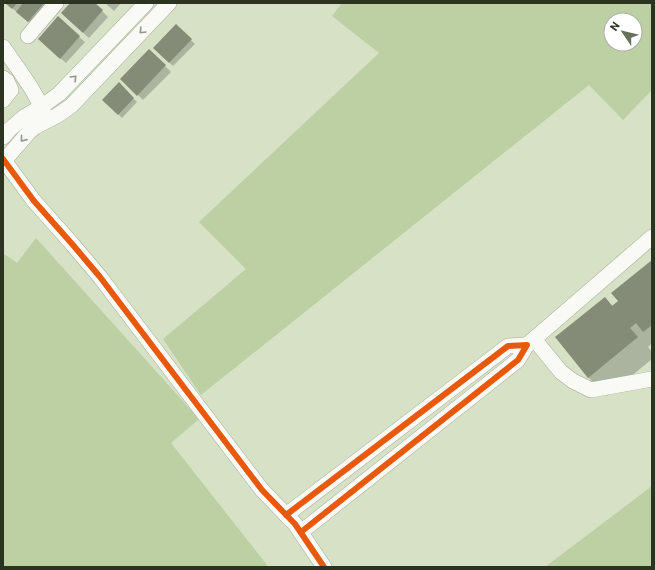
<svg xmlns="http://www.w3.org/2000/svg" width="655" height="570" font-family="Roboto,sans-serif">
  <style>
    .green { fill: #bdd0a3; fill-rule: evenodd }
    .shadow { fill: #0003 }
    .building { fill: #848c77 }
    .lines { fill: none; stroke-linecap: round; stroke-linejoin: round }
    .minor-casing { stroke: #a1a994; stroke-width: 16 }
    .minor { stroke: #f9faf6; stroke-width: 15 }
    .cycleway-casing { stroke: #fff; stroke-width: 8 }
    .cycleway { stroke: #e8590c; stroke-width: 6 }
    .oneway { stroke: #92978c }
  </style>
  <rect width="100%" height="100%" fill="#d6e1c6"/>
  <!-- green -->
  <g class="green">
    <path d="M342 3H652V90L623 120 589 85 201 395 163 339 246 269 199 222 379 53 332 16ZM611 20H635V44H611Z"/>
    <path d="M36 238 199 419 171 443 267 565 265 567H3V253L17 263Z"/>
    <path d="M652 486V567H545Z"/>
  </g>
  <!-- shadow -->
  <g class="shadow">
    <path d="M6 3H48L32 25Z"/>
    <path d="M71 3H94L108 17 89 38 68 19Z"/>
    <path d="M105 3H121L114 11Z"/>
    <path d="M176 26 195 44 173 66 154 48Z"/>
    <path d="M79 37 85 42 66 63 44 44Z"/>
    <path d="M149 50 171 72 143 100 122 79Z"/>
    <path d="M119 84 137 102 122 118 104 100Z"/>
    <path d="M652 261V343L648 347 652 352V359L607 396 588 377 605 298 613 306 620 301Z"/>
  </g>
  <!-- building -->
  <g class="building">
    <path d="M5 3H17L12 9Z"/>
    <path d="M23 3H44L28 22 16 12Z"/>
    <path d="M70 3H95L103 10 83 33 61 13Z"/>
    <path d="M58 16 80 36 60 59 38 39Z"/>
    <path d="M176 24 192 39 169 63 153 48Z"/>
    <path d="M149 49 166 65 137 96 120 79Z"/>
    <path d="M119 82 134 98 118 115 102 100Z"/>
    <path d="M652 260V325L643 332 636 323 630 328 638 337 588 378 555 337 605 297 612 306 618 301 611 293Z"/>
  </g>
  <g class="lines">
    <defs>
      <g id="minor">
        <path d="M28 36 56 3"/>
        <path d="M3 47C18 69 36 91 45 116"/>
        <path d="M3 78 7 81 11 90 3 100"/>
        <path d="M3 137 9 130 24 117 41 107 59 94 146 3"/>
        <path d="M3 159 34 201 73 245 100 277 262 490 295 524 324 567"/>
        <path d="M3 162 29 132 35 127 58 115 71 106 169 3"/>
        <path d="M534 339 561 372 573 381 591 390 652 379"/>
        <path d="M527 345 652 237"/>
        <path d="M286 515 508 346 527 345 518 360 301 532"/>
      </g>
    </defs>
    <!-- minor casing -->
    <use href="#minor" class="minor-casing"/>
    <!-- minor -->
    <use href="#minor" class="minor"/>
    <defs>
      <g id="cycleway">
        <path d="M3 159 34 201 73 245 100 277 262 490 295 524 324 567"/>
        <path d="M286 515 508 346 527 345 518 360 301 532"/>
      </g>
    </defs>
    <!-- cycleway casing -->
    <use href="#cycleway" class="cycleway-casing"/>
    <!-- cycleway -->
    <use href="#cycleway" class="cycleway"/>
  </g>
  <!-- one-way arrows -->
  <defs><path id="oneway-chevron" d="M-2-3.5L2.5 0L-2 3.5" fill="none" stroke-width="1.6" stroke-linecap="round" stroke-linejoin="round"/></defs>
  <g class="oneway">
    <use href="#oneway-chevron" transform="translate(142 31) rotate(134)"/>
    <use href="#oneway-chevron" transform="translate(74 78) rotate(-46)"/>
    <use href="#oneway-chevron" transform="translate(23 139) rotate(129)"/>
  </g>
  <!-- border -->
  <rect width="655" height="570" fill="none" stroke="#2c3421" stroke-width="8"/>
  <!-- north arrow -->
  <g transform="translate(623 32) rotate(305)"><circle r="19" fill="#ffffff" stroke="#abaea6"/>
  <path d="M0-3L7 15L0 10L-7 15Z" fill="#68715b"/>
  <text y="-6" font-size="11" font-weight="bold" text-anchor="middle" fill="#2c3421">N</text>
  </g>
</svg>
